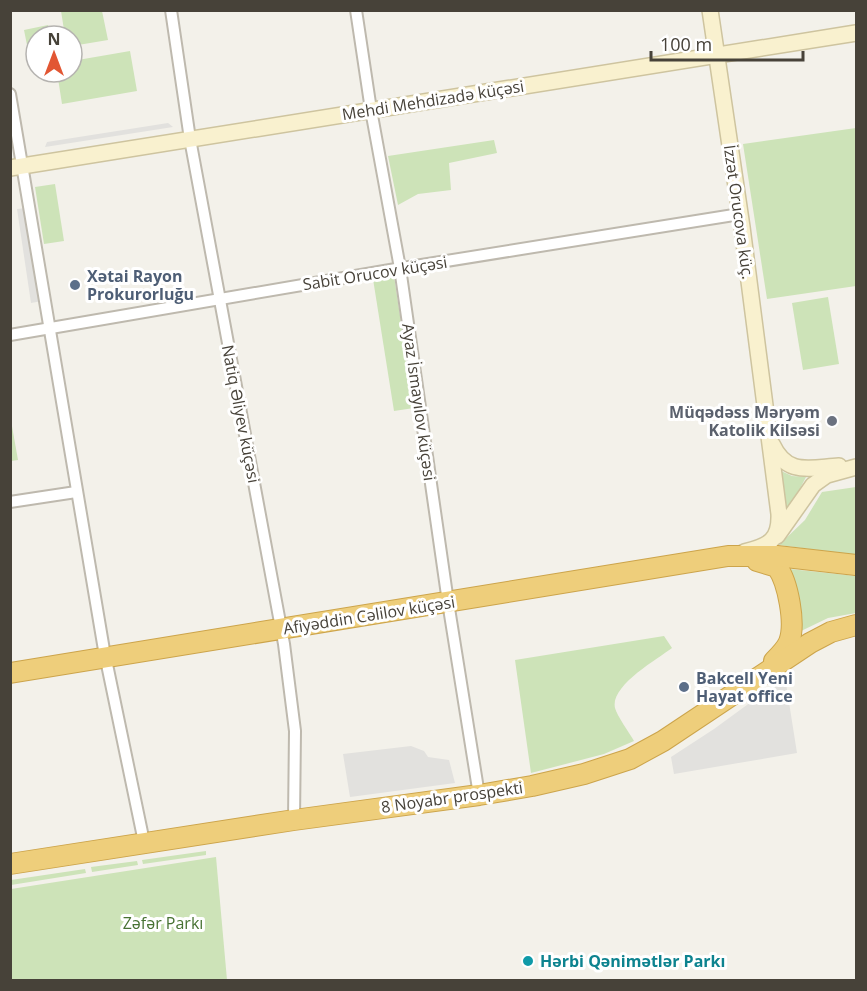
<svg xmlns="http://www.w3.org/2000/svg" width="867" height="991" font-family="'Open Sans',sans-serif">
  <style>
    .green { fill: #cde3b8 }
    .parking { fill: #e2e1de }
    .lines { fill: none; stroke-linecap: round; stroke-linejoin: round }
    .street-casing { stroke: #beb9ae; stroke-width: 14 }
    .secondary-casing { stroke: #cec49f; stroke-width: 18 }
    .highway-casing { stroke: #cca44b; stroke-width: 22 }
    .street { stroke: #fff; stroke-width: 10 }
    .secondary { stroke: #f9f1cf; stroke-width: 15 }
    .highway { stroke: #eece7b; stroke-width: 20 }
    .service-dot { fill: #5c6f8a; stroke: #fff; stroke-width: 2 }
    .worship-dot { fill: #6b7280; stroke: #fff; stroke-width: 2 }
    .culture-dot { fill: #0f9aa8; stroke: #fff; stroke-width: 2 }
    .labels { text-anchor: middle; stroke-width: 6; stroke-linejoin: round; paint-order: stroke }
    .street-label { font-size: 16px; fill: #474239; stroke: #fff }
    .service-label { font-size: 16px; font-weight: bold; fill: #4e5e75; stroke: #fff; text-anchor: start }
    .worship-label { font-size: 16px; font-weight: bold; fill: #5b616d; stroke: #fff; text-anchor: end }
    .park-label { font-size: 16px; fill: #477232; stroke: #fff }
    .culture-label { font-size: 16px; font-weight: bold; fill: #0d838f; stroke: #fff; text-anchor: start }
  </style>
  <rect width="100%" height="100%" fill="#f3f1ea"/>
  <!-- green -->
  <g class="green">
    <path d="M61 11H102L108 40 72 46V36H65Z"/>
    <path d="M48 25 50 36H36V53L29 55 24 30Z"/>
    <path d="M130 51 137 91 62 104 57 72H72V61Z"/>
    <path d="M856 128V286L767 299 743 144Z"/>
    <path d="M494 140 497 153 449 163 451 190 418 194 398 205 388 156Z"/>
    <path d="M55 184 64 241 44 244 35 187Z"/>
    <path d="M394 276 414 408 394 411 373 279Z"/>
    <path d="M828 297 839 364 803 370 792 303Z"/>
    <path d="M10 415 18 460 11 461H10Z"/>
    <path d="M779 470 792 476 806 477 786 516Z"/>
    <path d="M856 487V555L779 545 805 520 822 492Z"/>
    <path d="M790 569 856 576V613L828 618 799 632Z"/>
    <path d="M664 636 672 648C656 660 610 686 615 708 617 716 629 732 634 741L604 754 531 773 515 660Z"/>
    <path d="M206 851V855L143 864 142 860Z"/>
    <path d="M216 857 227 980H11V889Z"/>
    <path d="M137 861 138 865 92 872 91 867Z"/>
    <path d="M85 869 86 873 11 885V880Z"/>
  </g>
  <!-- parking -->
  <g class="parking">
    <path d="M168 123 173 127 45 147 47 142Z"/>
    <path d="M27 208 42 301 31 303 17 209Z"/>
    <path d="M785 677 797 753 674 774 671 757 714 729Z"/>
    <path d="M411 746 424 751 428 757 449 760 455 783 350 797 343 754Z"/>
  </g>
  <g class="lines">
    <defs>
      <g id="street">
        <path d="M171 10 190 139 284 644 295 731 294 820"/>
        <path d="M356 10 371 110 400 268 448 602 479 795"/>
        <path d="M10 94 104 650 144 842"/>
        <path d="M10 335 390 270 740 214"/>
        <path d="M10 502 76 492"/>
      </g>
      <g id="secondary">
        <path d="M710 10 742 227 779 514C780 540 769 546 744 552"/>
        <path d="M10 168 856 33"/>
        <path d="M772 444C787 476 808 468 839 466"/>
        <path d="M777 536 813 485 827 475 856 467"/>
      </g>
      <g id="highway">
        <path d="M757 561 777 567C788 582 796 624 789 642 786 649 780 655 774 661"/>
        <path d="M10 673 728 556H777L856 565"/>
        <path d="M10 864 294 820 479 795 532 786 584 774 630 759 663 741 810 643 831 632 856 625"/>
      </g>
    </defs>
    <!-- street casing -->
    <use href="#street" class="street-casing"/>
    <!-- secondary casing -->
    <use href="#secondary" class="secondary-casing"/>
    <!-- highway casing -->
    <use href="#highway" class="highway-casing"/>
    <!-- street -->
    <use href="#street" class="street"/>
    <!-- secondary -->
    <use href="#secondary" class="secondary"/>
    <!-- highway -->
    <use href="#highway" class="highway"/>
  </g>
  <!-- markers -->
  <g class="service-dot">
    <circle cx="75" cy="285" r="6"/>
    <circle cx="684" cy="687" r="6"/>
  </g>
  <circle class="worship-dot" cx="832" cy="421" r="6"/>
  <circle class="culture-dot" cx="528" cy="961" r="6"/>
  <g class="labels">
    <!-- street labels -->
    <g class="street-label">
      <text transform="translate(433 100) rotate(-9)" y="6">Mehdi Mehdizadə küçəsi</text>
      <text transform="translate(739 212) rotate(82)" y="6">İzzət Orucova küç.</text>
      <text transform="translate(375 273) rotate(-9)" y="6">Sabit Orucov küçəsi</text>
      <text transform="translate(419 402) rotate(82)" y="6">Ayaz İsmayılov küçəsi</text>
      <text transform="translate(241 414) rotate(79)" y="6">Natiq Əliyev küçəsi</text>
      <text transform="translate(369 615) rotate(-9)" y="6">Afiyəddin Cəlilov küçəsi</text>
      <text transform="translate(452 797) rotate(-8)" y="6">8 Noyabr prospekti</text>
    </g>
    <!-- service labels -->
    <g class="service-label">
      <text x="87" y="282">Xətai Rayon<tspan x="87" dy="18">Prokurorluğu</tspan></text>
      <text x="696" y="684">Bakcell Yeni<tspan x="696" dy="18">Hayat office</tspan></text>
    </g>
    <!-- worship labels -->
    <g class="worship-label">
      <text x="820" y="418">Müqədəss Məryəm<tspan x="820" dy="18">Katolik Kilsəsi</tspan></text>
    </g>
    <!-- park labels -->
    <g class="park-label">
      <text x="163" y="929">Zəfər Parkı</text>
    </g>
    <!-- culture labels -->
    <g class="culture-label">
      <text x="540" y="967">Hərbi Qənimətlər Parkı</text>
    </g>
  </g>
  <!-- border -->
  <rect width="867" height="991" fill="none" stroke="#474239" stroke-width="24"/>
  <!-- north arrow -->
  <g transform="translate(54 54)"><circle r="28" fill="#ffffff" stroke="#b5b3b0" stroke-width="1.5"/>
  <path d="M0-4.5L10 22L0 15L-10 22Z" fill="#e25633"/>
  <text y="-9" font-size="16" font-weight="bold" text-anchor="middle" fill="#474239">N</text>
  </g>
  <!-- scale -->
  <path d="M651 51v9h152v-9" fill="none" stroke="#474239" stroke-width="3"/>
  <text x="660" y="51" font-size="18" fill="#474239" stroke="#ffffff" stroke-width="4.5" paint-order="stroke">100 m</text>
</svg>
